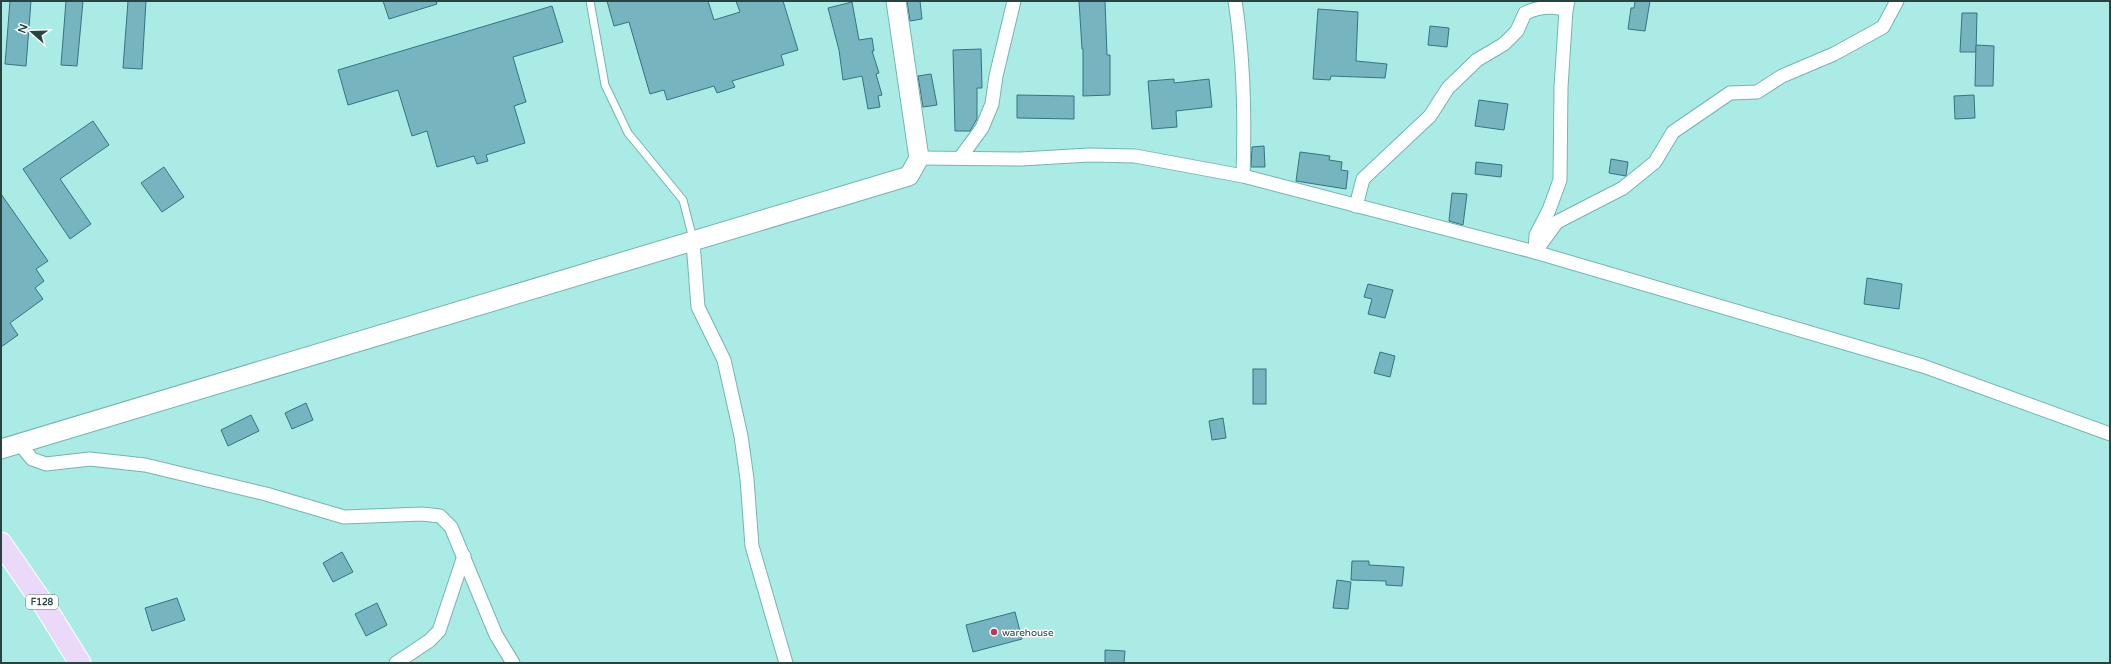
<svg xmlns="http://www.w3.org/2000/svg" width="2111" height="664" font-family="'Varela Round',sans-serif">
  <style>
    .building { fill: #76b5bf; stroke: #34747d }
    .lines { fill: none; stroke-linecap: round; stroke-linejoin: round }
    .lane-casing { stroke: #74b5af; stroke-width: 9 }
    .street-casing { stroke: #74b5af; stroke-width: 15 }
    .secondary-casing { stroke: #74b5af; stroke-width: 21 }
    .primary-casing { stroke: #fff; stroke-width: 23 }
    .lane { stroke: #fff; stroke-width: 7 }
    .street { stroke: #fff; stroke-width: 13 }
    .secondary { stroke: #fff; stroke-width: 19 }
    .primary { stroke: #ebd9fa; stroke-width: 21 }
    .poi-dot { fill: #c4355e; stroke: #fefefe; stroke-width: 1.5 }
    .labels { text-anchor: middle; stroke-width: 3; stroke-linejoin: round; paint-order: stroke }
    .shield { fill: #fefefe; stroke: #687b79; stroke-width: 1 }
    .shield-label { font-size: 9px; font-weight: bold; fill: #284340 }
    .poi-label { font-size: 10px; fill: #284340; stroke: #fefefe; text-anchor: start }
  </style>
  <rect width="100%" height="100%" fill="#aaebe5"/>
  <!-- building -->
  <g class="building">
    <path d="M10 1H31L26 66 5 64Z"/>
    <path d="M66 1H83L77 66 61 65Z"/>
    <path d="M128 1H146L142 69 123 68Z"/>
    <path d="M383 1H436L437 4 389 19Z"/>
    <path d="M607 1H708L714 20 740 12 736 1H783L798 50 781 55 784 65 732 81 735 87 717 93 714 86 667 100 664 90 650 94 629 22 614 26Z"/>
    <path d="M907 1H920L922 19 910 21Z"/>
    <path d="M1079 1H1105L1107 55H1110V95L1083 96V49H1082Z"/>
    <path d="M1635 1H1650L1645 31 1628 29 1631 8H1634Z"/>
    <path d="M852 2 859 40 872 38 874 51H872L879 73 876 74 882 95 878 96 880 107 868 109 862 76 843 80 839 50 828 8Z"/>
    <path d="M552 6 563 42 513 57 526 102 514 106 525 143 486 155 488 161 477 164 474 156 437 167 427 131 412 136 398 90 348 105 338 70Z"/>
    <path d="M1318 9 1358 12 1356 61 1387 64 1385 78 1331 76 1330 80 1313 79Z"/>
    <path d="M1962 13H1977L1976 52H1960Z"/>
    <path d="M1430 26 1449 28 1447 47 1428 45Z"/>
    <path d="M1976 45 1994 46 1993 86H1975Z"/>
    <path d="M981 49 982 88H977V119L970 131H955L953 50Z"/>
    <path d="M931 74 937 105 923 107 918 76Z"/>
    <path d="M1174 79V83L1209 79 1212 107 1176 111 1177 127 1152 129 1148 81Z"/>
    <path d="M1017 95 1074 96V119L1017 118Z"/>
    <path d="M1974 95 1975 118 1955 119 1954 96Z"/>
    <path d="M1479 100 1508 104 1504 130 1475 126Z"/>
    <path d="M93 121 109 145 60 179 91 224 70 239 23 169Z"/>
    <path d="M1264 146 1265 167H1251L1252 147Z"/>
    <path d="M1300 152 1330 156 1329 160 1342 162 1341 170 1348 171 1346 189 1296 181Z"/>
    <path d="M1611 159 1628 162 1626 176 1609 173Z"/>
    <path d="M1476 162 1502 165 1501 177 1475 174Z"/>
    <path d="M164 167 184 197 162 212 141 183Z"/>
    <path d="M1452 193 1467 194 1463 225 1449 221Z"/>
    <path d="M1 194 48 261 36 269 44 281 35 288 43 299 10 323 18 335 1 347Z"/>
    <path d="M1867 278 1902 284 1899 309 1864 304Z"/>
    <path d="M1368 284 1393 290 1385 318 1368 314 1372 299 1364 297Z"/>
    <path d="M1380 352 1395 356 1390 377 1374 373Z"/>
    <rect x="1253" y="369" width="13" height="35"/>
    <path d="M306 403 313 420 292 429 285 413Z"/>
    <path d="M251 415 259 431 228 446 221 430Z"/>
    <path d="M1223 418 1226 438 1212 440 1209 421Z"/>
    <path d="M342 552 353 572 333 582 323 563Z"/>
    <path d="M1352 561H1369V565L1404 567 1402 586 1386 585V581L1351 580Z"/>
    <path d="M1337 580 1351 582 1348 609 1333 608Z"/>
    <path d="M177 598 185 620 152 631 145 608Z"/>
    <path d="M377 603 387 625 366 636 355 614Z"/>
    <path d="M1015 612 1022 639 973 652 966 625Z"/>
    <path d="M1105 650 1125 651 1124 663H1105Z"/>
  </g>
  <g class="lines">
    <defs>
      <path id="lane" d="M590 1 605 85 628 133 683 200 693 239"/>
      <g id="street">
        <path d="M1235 1C1244 59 1245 118 1243 176"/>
        <path d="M919 158 1021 159 1089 155 1135 156 1243 176 1535 252 1923 366 2110 434"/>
        <path d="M960 158 982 128 992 104 996 76 1014 1"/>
        <path d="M1356 206 1363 179 1430 116 1448 88 1477 60 1504 44 1517 31 1525 13C1538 7 1552 5 1566 10"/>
        <path d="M693 242 698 307 724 360 741 436 747 479 752 546 786 663"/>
        <path d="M1535 252 1557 222 1623 188 1655 162 1673 132 1730 93 1757 92 1782 76 1834 54 1883 27 1897 1"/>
        <path d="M1535 252 1536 235 1549 210 1560 180 1561 87 1566 10 1568 1"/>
        <path d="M19 443 32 459 46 464 90 459 145 465 266 494 344 517 422 514 440 516 451 527 496 635 513 663"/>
        <path d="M396 663 429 641 439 631 464 556"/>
      </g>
      <path id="secondary" d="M1 449 909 176 919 158 896 1"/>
      <path id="primary" d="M1 543 46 608 80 663"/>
    </defs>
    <!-- lane casing -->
    <use href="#lane" class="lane-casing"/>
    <!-- street casing -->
    <use href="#street" class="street-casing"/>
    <!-- secondary casing -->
    <use href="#secondary" class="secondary-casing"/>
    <!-- primary casing -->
    <use href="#primary" class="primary-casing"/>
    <!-- lane -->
    <use href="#lane" class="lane"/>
    <!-- street -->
    <use href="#street" class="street"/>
    <!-- secondary -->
    <use href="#secondary" class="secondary"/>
    <!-- primary -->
    <use href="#primary" class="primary"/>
  </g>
  <!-- markers -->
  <circle class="poi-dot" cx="994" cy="632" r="4"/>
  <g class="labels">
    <!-- shield labels -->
    <rect class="shield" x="26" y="595" width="32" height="14" rx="3"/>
    <g class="shield-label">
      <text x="42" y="605">F128</text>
    </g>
    <!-- poi labels -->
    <g class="poi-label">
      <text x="1002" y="636">warehouse</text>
    </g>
  </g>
  <!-- border -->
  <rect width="2111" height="664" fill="none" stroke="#284340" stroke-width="4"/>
  <!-- north arrow -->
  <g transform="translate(32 32) rotate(290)" stroke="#fefefe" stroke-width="3" paint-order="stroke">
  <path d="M0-3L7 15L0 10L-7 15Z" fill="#284340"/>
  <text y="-6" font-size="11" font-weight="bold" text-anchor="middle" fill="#284340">N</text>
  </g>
</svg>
